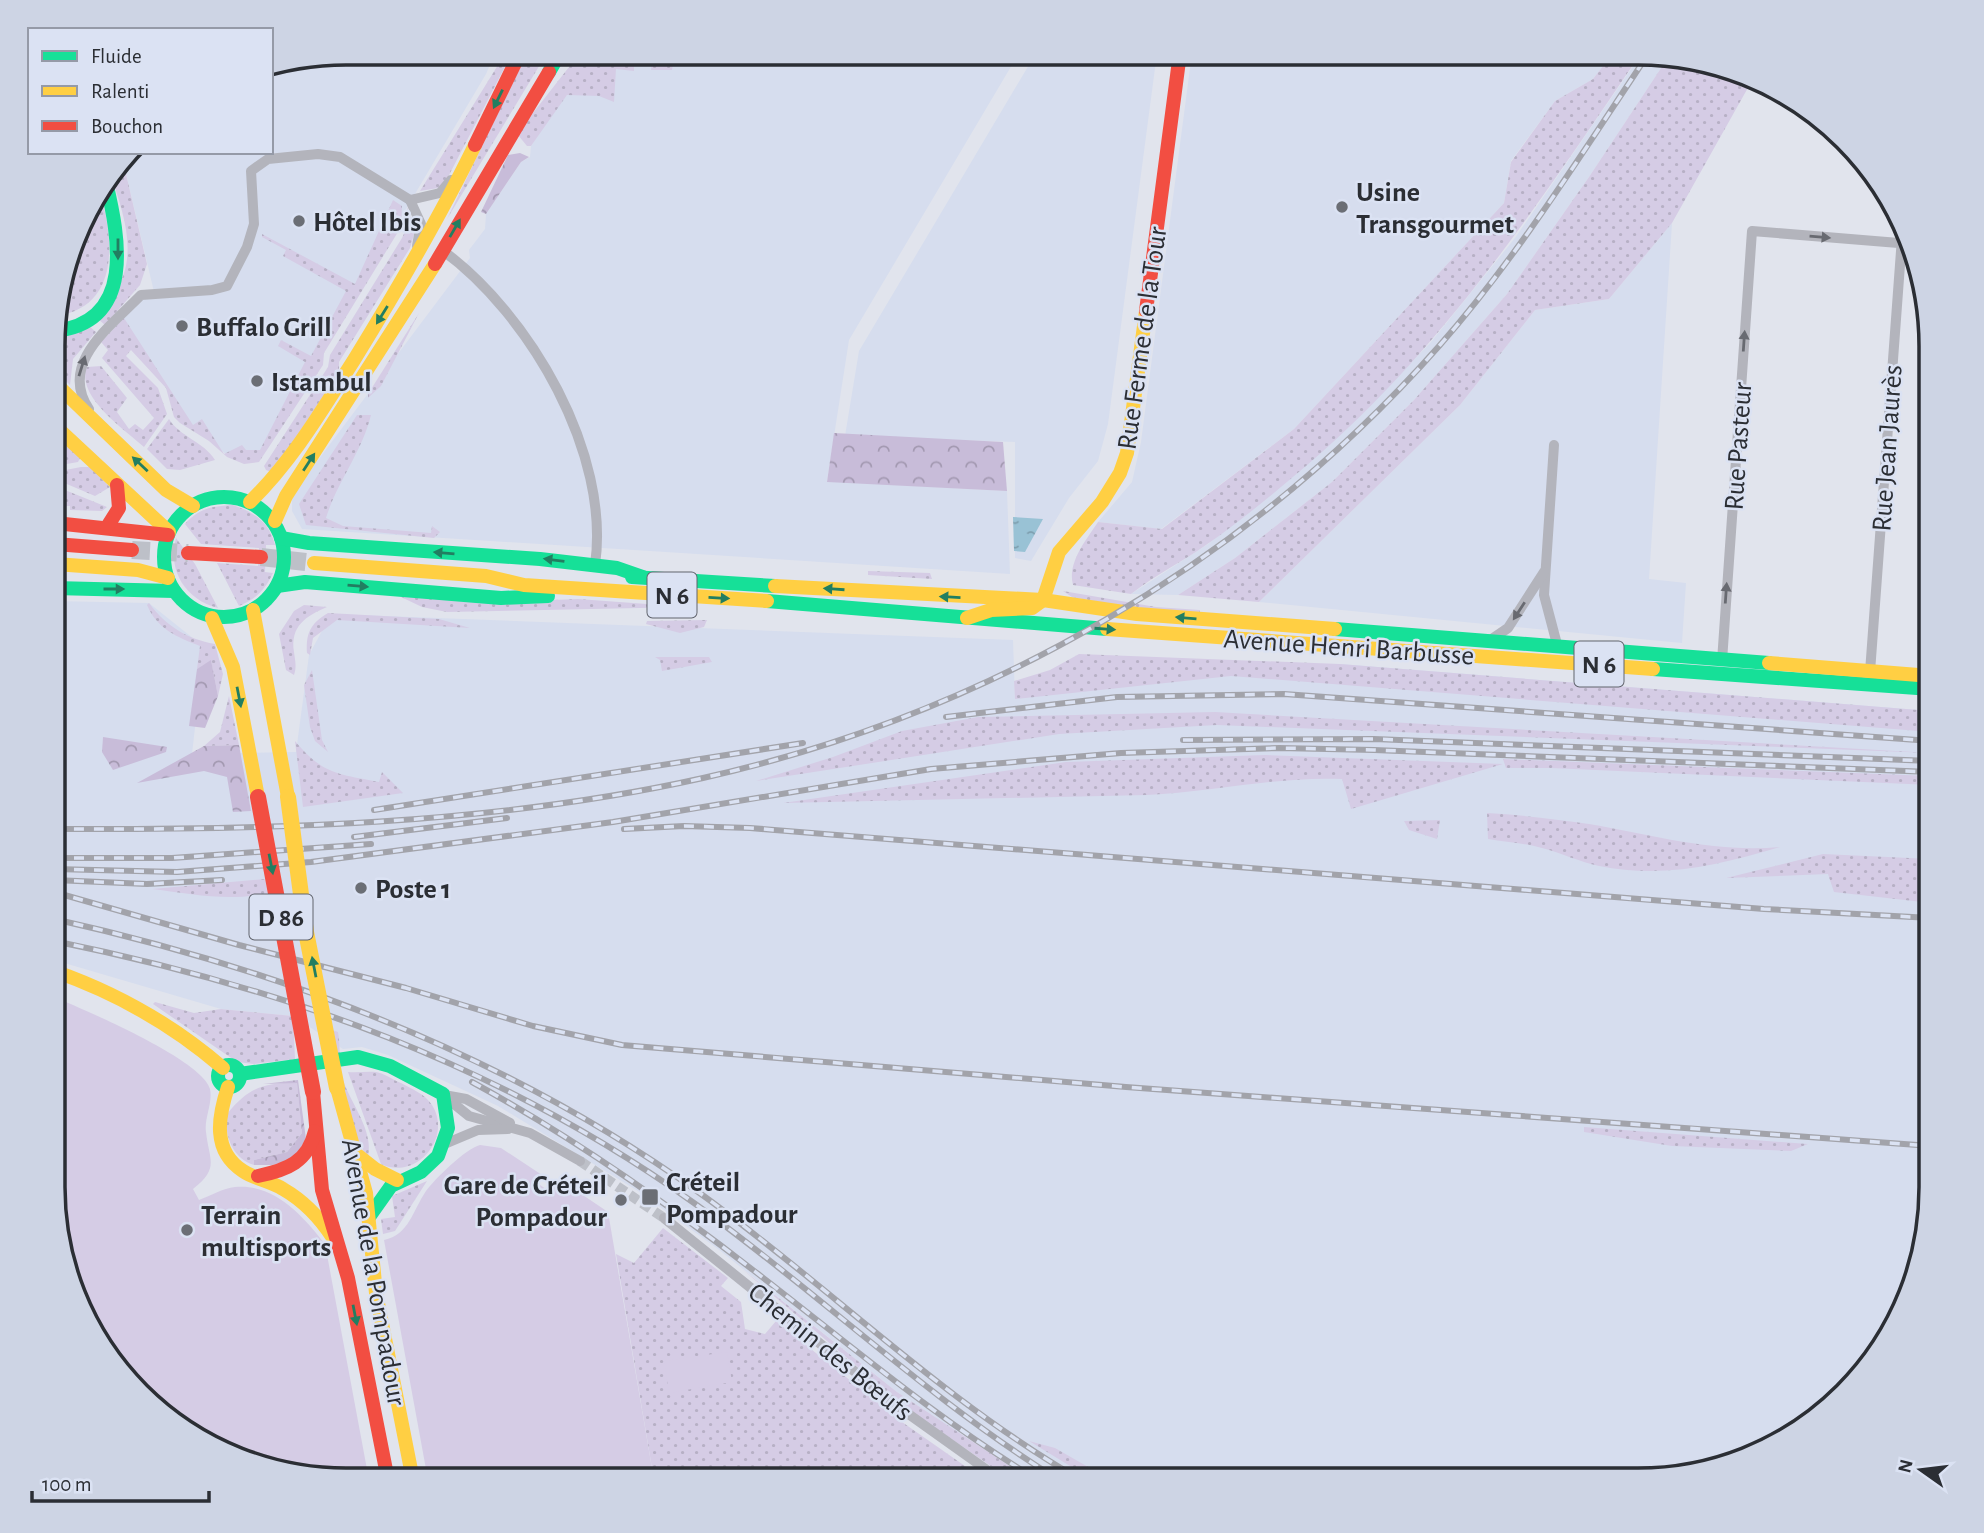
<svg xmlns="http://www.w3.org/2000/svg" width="1984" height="1533" font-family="'Alegreya Sans',sans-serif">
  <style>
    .built { fill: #d6ddee }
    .green { fill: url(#green-dots) }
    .forest { fill: url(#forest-crowns) }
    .pitch { fill: #d5cce5 }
    .water { fill: url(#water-ripples) }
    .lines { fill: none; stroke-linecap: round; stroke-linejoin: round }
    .street-tunnel { stroke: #bdc0c8; stroke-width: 10; stroke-dasharray: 10 5; stroke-linecap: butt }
    .highway-tunnel { stroke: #bdc0c8; stroke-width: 18; stroke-dasharray: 18 9; stroke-linecap: butt }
    .street { stroke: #b3b4bc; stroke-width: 10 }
    .fast { stroke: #16e098; stroke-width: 14 }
    .slow { stroke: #ffcf43; stroke-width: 14 }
    .jam { stroke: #f24e42; stroke-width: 14 }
    .rail-casing { stroke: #a2a3aa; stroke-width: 6 }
    .rail { stroke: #dbe2f3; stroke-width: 3.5; stroke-dasharray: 10; stroke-linecap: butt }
    .slow-bridge { stroke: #ffcf43; stroke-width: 16 }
    .jam-bridge { stroke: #f24e42; stroke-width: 16 }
    .oneway { fill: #227e61 }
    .oneway2 { fill: #686a71 }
    .poi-dot { fill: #6b6e75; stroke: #dbe2f3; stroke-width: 2.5 }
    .labels { text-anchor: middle; stroke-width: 5; stroke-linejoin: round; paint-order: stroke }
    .shield { fill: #dbe2f3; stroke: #60646d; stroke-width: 2 }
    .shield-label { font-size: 26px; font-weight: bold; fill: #2b2e34 }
    .poi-label { font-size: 28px; font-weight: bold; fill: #2b2e34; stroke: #dbe2f3; text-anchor: start }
    .street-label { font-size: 28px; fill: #2b2e34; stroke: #dbe2f3 }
    .rim { fill: none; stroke: #2b2e34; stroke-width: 3.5 }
  </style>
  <defs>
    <pattern id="green-dots" width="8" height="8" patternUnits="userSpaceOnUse" patternTransform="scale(1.75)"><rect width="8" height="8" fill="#d5cce5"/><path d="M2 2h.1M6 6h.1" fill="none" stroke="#b7b0c5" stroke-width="1.8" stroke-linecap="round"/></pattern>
    <pattern id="forest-crowns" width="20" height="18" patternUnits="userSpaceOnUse" patternTransform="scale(1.75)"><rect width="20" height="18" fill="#c8bcd9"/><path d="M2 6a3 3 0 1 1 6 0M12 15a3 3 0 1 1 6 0" fill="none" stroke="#a399b1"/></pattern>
    <pattern id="water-ripples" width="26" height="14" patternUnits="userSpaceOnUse" patternTransform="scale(1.75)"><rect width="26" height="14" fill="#99c2d5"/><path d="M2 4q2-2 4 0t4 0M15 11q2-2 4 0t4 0" fill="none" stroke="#7d9eae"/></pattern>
  </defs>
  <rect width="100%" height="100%" fill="#e1e4ed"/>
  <!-- built -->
  <g class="built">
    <path d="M345 53H495L486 74 258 459 227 455 193 428 121 319 140 299 155 296 123 161 130 152H271V65Z"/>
    <path d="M588 53H1019L849 340 827 481 1007 491 1010 574 302 529 292 511V499L297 488 470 258 469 250 485 229 486 214 521 162 530 157 531 146 558 104 583 79Z"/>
    <path d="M1036 53H1157L1108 424 1098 461 1069 498 1031 561 1015 558V442L845 436 859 351Z"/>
    <path d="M1192 53H1613L1593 79 1555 101 1511 161 1504 203 1294 429 1161 529 1098 522 1132 482 1141 442Z"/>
    <path d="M1642 53 1669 56 1589 177 1507 294 1414 400 1332 482 1235 558 1178 595 1131 594 1208 544 1306 465 1365 411 1431 342 1515 238Z"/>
    <path d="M1672 223 1649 579 1686 583 1682 643 1259 602 1460 405 1535 310 1609 299Z"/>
    <path d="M54 601 149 603 204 647 192 754 296 752 309 655 331 614 1013 640 1015 698 1340 664 1931 711V1207L1909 1300 1859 1381 1751 1458 1639 1480H1031L897 1392 718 1249 638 1191 498 1106 388 1055 362 1047 343 1049 293 1016 221 1009 54 960Z"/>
  </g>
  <!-- green -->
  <g class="green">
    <path d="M502 53H512L447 179 438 188 420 191 498 65Z"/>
    <path d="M527 53H547L447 219Z"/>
    <path d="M580 53H686L685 65 673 64 672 70H651L652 59 634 58V71L616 69 614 102 599 96 567 95 531 146H527L518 135 522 127Z"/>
    <path d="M1613 53H1641C1540 202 1444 348 1306 466 1274 493 1241 521 1206 545 1182 562 1155 575 1131 594L1073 585C1067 563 1086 540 1098 522L1162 529 1294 429 1504 203 1511 162 1555 101 1593 79Z"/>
    <path d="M1669 56 1754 77 1672 223 1609 299 1535 310 1460 405 1259 602 1178 595 1235 558 1332 482 1414 400 1507 294 1589 177Z"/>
    <path d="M123 161 147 264 140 285 105 325 98 319C106 305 117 291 123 276 135 244 121 206 111 176Z"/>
    <path d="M99 191C115 239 120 308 55 316V307L92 199Z"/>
    <path d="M393 200 402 206 401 227 324 353 323 365 259 462 244 464 227 457 209 441 180 423 174 417 166 388 131 350 126 356 158 388 167 414 144 447C125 430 75 396 87 367L101 366 127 398 117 412 129 429 135 424 143 430 154 418 102 358 108 350 101 342 124 318 193 425 202 419 224 454 242 445 246 450H260L305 362 278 346 281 340 311 356 346 291 283 256 286 250 262 237V234L355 284Z"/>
    <path d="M407 207 415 231 410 248 339 362V372L278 465 271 472 266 470 264 466 328 367 330 355 402 238 407 227Z"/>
    <path d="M419 313 381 386 368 398V394Z"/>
    <path d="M89 326 96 332 73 359 70 385 55 370V337Z"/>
    <path d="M357 415H371C362 452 337 482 326 518L343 526 431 533 432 526 440 532 434 538 306 525 299 504Z"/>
    <path d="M169 419C180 437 203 441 215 460L180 470 167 469 147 449Z"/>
    <path d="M55 434 80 458 78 462 61 465V461L55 462Z"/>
    <path d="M81 467H90L110 487 95 496 55 479V472Z"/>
    <path d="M55 486 107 507 102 511 70 510V506H63L62 509H55Z"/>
    <path d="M233 505C255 513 269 522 275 545H266L265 572 273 573C265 590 256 599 239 606L217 563 258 566 259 548 201 544 185 524C199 508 213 506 233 505Z"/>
    <path d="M176 538 195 564 218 608C186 600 167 571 176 538Z"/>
    <path d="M868 571 930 573 932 579 868 575Z"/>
    <path d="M1063 591 1156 607 1200 610V612H1153L1072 597Z"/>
    <path d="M399 596 499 602 578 599 688 607 447 612 422 607Z"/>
    <path d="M149 603C166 626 187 639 215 644L223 674 218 696 211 661 197 669 200 646C177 637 157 629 147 605Z"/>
    <path d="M304 605 327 607C306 616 290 626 294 652 295 660 297 667 294 675L286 670 279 634 294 611Z"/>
    <path d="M328 613 439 619 470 628 337 620 313 638 310 655 307 653C306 633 310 624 328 613Z"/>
    <path d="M707 620 704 627 680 633 646 624 647 621Z"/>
    <path d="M1079 654 1340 664 1931 711V732L1231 676 1015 699 1014 681 1050 670Z"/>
    <path d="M655 657H709L712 662 662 671 660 660Z"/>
    <path d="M312 670 322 740 328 752 315 741 310 727 304 685Z"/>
    <path d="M229 696 239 745 204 746 220 732Z"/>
    <path d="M1215 712 1931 753 1217 725 1059 734 756 781 833 757 902 731 978 717Z"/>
    <path d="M295 741C323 775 339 774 379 782L382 772 403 793 303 807Z"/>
    <path d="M1265 755 1503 764 1351 809 1342 779C1278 776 1212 792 1147 795L783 803 1066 762Z"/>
    <path d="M1503 759 1931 776V785L1551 768H1506Z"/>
    <path d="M1487 813C1521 815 1555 819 1589 824 1653 835 1714 853 1780 847 1720 865 1662 879 1599 866 1580 862 1561 853 1542 848 1525 843 1506 842 1488 839Z"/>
    <path d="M1440 820 1437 839 1409 830 1404 821Z"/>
    <path d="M1823 854 1931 859V903L1834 892 1828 874 1726 878Z"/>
    <path d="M265 879 268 893C228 902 193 894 152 889Z"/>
    <path d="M155 1002 194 1013 221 1009 293 1016 295 1059 254 1064 237 1062 153 1004Z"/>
    <path d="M332 1030 338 1032C341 1047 338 1064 343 1080 351 1104 374 1131 368 1157 348 1135 338 1060 332 1030Z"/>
    <path d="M348 1072C357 1073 367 1071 376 1072 384 1073 393 1080 401 1083 412 1089 425 1094 432 1105 453 1138 416 1181 381 1164Z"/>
    <path d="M297 1082 302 1133 287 1152 254 1160V1165C232 1158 224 1135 227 1114 250 1086 263 1084 297 1082Z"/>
    <path d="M1584 1127 1808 1144 1791 1151 1672 1146 1584 1132Z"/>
    <path d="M427 1181 395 1231 383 1234 381 1219 395 1217 392 1196Z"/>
    <path d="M663 1228 728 1278 721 1286 741 1302 745 1329 765 1334 776 1321 902 1422 985 1480H756L754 1471 697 1480H654L616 1254 634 1263Z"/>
    <path d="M742 1269 897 1392 1031 1480H1011L905 1407Z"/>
    <path d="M1029 1441 1055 1448 1111 1480H1093Z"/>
  </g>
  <!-- forest -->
  <g class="forest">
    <path d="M520 153 529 157 521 162 486 214 481 212 508 155Z"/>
    <path d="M834 433 1003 442 1007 491 827 482Z"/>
    <path d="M211 660 218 696 205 728 189 726 197 669Z"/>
    <path d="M103 737 167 747 166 752 113 770 102 752Z"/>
    <path d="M239 745 251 811 233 812 227 777 204 771 137 783 204 746Z"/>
    <path d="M298 1080 306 1139 293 1160 272 1165H254V1160L287 1152 302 1133 297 1083 263 1084Z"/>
  </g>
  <!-- pitch -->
  <g class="pitch">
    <path d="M54 997C83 1009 203 1060 210 1089 213 1103 204 1118 206 1132 209 1160 220 1168 193 1189L199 1200C210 1196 223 1188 235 1187 274 1183 303 1216 325 1244L369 1480H327L233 1458 152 1408 83 1317 53 1207Z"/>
    <path d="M480 1145 501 1148 542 1175 537 1183 546 1189 552 1181 560 1187 568 1185 608 1212 654 1480H428L384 1240C409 1235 413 1210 426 1191 434 1180 466 1148 480 1145Z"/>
    <path d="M727 1352 732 1382 669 1393 664 1361Z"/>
  </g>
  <!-- water -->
  <path class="water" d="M1013 517 1043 519 1025 552 1014 551Z"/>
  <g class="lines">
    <!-- street-tunnel -->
    <path class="street-tunnel" d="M580 1161 664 1218"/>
    <!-- highway-tunnel -->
    <g class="highway-tunnel">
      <path d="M132 550 188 553"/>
      <path d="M261 557 314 563"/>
    </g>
    <!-- street -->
    <g class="street">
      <path d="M410 200 440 193 451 180"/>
      <path d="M410 200 421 224 417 246"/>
      <path d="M442 250C530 314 611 454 595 565"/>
      <path d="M89 409C58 363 111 326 141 295L212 290 227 286 247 247 254 224 251 171 268 159 318 154 340 157 410 200"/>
      <path d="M1554 445 1544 595 1558 648"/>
      <path d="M1489 641 1508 628 1544 572"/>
      <path d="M1722 661 1752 231 1911 244"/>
      <path d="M1870 672 1903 224"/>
      <path d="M443 1095 469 1116 530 1133 580 1161"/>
      <path d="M444 1095 466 1099 510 1123"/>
      <path d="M447 1143 478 1130 508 1129"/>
      <path d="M664 1218 900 1408 1001 1480"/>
    </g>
    <!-- fast -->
    <g class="fast">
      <path d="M549 72 560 53"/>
      <path d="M55 331C136 322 119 237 106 182"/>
      <circle cx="224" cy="557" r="60"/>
      <path d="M281 538 309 543 540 559 617 568 643 577"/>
      <path d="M632 577 775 586"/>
      <path d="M277 586 305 582 501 598 548 596"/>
      <path d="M54 588 174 591"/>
      <path d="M767 601 1107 629"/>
      <path d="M1335 629 1769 663"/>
      <path d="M1653 669 1931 689"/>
      <circle cx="229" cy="1076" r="11"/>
      <path d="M240 1074 358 1057 390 1066 443 1094 448 1128 438 1156 421 1172 391 1186 369 1217"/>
    </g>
    <!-- slow -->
    <g class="slow">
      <path d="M55 383 166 490 193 506"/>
      <path d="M55 426 169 532"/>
      <path d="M250 502C293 460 322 410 354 360 397 290 439 219 475 145"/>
      <path d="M275 521 286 496 435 264"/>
      <path d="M314 563 486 576 524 585 767 601"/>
      <path d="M55 564 138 570 168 578"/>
      <path d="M775 586 1043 600 1137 614 1335 629"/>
      <path d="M253 610 288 797"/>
      <path d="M212 618 233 667 258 797"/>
      <path d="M967 618 991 610 1032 608 1043 600 1059 552 1102 502 1120 473 1127 453 1146 311"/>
      <path d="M1107 629 1653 669"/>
      <path d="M1769 663 1931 676"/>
      <path d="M54 971C117 993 172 1024 223 1068"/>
      <path d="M228 1087C218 1117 212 1151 243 1171 255 1179 270 1181 283 1189 304 1201 320 1218 333 1238"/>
      <path d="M337 1088 366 1193 376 1293 413 1480"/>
      <path d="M356 1154 375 1169 397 1180"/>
    </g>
    <!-- jam -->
    <g class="jam">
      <path d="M475 145 520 53"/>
      <path d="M435 264 549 72"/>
      <path d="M1146 311 1180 53"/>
      <path d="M55 523 168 535"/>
      <path d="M107 527 119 508 117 485"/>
      <path d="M55 544 132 550"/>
      <path d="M188 553 261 557"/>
      <path d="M313 1092 322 1190 348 1278 388 1480"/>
      <path d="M258 1176C287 1170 308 1162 315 1131"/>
    </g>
    <defs>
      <g id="rail">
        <path d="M946 717 1117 697 1284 694 1931 741"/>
        <path d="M1183 740 1374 739 1931 761"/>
        <path d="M374 810 803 743"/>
        <path d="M54 829C269 830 492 825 703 778 987 714 1247 564 1440 345 1519 255 1582 153 1649 53"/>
        <path d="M624 829 684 826 750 828 1764 909 1931 918"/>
        <path d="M354 837 507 818"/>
        <path d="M54 858H172L371 844"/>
        <path d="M54 869 177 872 311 862 613 822 931 769 1121 753 1279 748 1374 750 1931 772"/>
        <path d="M54 880 147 884 222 880"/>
        <path d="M54 892 239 945 406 988 533 1026 622 1045 1126 1087 1931 1146"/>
        <path d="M54 919C283 970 509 1056 701 1194 830 1287 942 1400 1081 1480"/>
        <path d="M54 941C286 988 499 1064 694 1203 818 1292 928 1399 1059 1480"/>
        <path d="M472 1082C571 1136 664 1201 753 1270 847 1342 936 1419 1038 1480"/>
      </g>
    </defs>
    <!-- rail casing -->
    <use href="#rail" class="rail-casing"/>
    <!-- rail -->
    <use href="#rail" class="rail"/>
    <!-- slow-bridge -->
    <path class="slow-bridge" d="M288 797 306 932 337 1088"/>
    <!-- jam-bridge -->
    <path class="jam-bridge" d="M258 797 313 1092"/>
  </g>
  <!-- one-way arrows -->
  <defs><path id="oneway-solid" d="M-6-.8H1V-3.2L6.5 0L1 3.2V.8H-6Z" transform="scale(1.75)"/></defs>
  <g class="oneway">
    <use href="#oneway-solid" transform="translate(498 99) rotate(116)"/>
    <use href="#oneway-solid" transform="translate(455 228) rotate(-60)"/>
    <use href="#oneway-solid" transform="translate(118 249) rotate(90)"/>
    <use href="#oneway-solid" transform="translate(382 315) rotate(122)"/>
    <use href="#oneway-solid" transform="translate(309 462) rotate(-57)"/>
    <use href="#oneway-solid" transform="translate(140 464) rotate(-137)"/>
    <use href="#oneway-solid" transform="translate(444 553) rotate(-175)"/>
    <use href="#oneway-solid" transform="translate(554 560) rotate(-173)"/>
    <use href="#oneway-solid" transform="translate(358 586) rotate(5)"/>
    <use href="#oneway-solid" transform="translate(114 589)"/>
    <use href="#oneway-solid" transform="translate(834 589) rotate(-176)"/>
    <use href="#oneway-solid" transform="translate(950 597) rotate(-177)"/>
    <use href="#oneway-solid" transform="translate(719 598) rotate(3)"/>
    <use href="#oneway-solid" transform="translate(1186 618) rotate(-175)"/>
    <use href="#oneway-solid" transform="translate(1105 629) rotate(4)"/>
    <use href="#oneway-solid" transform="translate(239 697) rotate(79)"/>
    <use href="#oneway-solid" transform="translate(271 864) rotate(79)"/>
    <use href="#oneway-solid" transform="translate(314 967) rotate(-101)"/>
    <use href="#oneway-solid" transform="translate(355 1315) rotate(79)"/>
  </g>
  <g class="oneway2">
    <use href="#oneway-solid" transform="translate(1820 237) rotate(5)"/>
    <use href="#oneway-solid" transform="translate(1744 341) rotate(-86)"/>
    <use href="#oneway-solid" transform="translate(82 366) rotate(-73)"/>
    <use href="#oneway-solid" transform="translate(1726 593) rotate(-86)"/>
    <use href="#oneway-solid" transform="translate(1519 611) rotate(123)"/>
  </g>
  <!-- markers -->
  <g class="poi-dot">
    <circle cx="1342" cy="207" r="7"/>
    <circle cx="299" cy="221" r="7"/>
    <circle cx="182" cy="326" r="7"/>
    <circle cx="257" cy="381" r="7"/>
    <circle cx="361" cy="888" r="7"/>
    <rect x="641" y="1188" width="18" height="18" rx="3.5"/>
    <circle cx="621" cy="1200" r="7"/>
    <circle cx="187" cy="1230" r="7"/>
  </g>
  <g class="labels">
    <!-- shield labels -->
    <g class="shield">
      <rect x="647.5" y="572.5" width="49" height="45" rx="5"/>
      <rect x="1574.5" y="641.5" width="49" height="45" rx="5"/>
      <rect x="249.5" y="894.5" width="63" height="45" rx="5"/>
    </g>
    <g class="shield-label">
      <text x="672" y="604">N 6</text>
      <text x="1599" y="673">N 6</text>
      <text x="281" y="926">D 86</text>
    </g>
    <!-- poi labels -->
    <g class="poi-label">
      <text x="1356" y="201">Usine<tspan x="1356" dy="32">Transgourmet</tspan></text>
      <text x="313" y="231">Hôtel Ibis</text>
      <text x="196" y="336">Buffalo Grill</text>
      <text x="271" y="391">Istambul</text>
      <text x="375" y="898">Poste 1</text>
      <text x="666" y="1191">Créteil<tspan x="666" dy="32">Pompadour</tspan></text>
      <text x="607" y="1194" text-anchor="end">Gare de Créteil<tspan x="607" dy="32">Pompadour</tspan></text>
      <text x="201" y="1224">Terrain<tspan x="201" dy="32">multisports</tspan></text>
    </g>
    <!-- street labels -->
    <g class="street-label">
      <text transform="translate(1141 338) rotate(-82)" y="10">Rue Ferme de la Tour</text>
      <text transform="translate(1737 446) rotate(-86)" y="10">Rue Pasteur</text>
      <text transform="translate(1886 448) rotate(-86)" y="10">Rue Jean Jaurès</text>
      <text transform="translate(1349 646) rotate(4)" y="10">Avenue Henri Barbusse</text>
      <text transform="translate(375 1272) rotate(80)" y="10">Avenue de la Pompadour</text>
      <text transform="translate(831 1351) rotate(39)" y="10">Chemin des Bœufs</text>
    </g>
  </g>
  <!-- crop -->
  <path d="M0 0H1984V1533H0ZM346 65H1638A281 281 0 0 1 1919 346V1187A281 281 0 0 1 1638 1468H346A281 281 0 0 1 65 1187V346A281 281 0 0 1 346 65Z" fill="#cdd4e4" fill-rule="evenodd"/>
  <path class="rim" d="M346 65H1638A281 281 0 0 1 1919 346V1187A281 281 0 0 1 1638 1468H346A281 281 0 0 1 65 1187V346A281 281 0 0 1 346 65Z"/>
  <!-- legend -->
  <rect x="28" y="28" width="245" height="126" fill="#dbe2f3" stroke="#959aa7" stroke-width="2"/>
  <rect x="42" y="51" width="35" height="10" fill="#16e098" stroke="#959aa7" stroke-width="2"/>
  <text x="91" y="63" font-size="21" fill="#2b2e34">Fluide</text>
  <rect x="42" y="86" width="35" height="10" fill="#ffcf43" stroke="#959aa7" stroke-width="2"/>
  <text x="91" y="98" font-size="21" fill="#2b2e34">Ralenti</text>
  <rect x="42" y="121" width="35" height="10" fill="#f24e42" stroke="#959aa7" stroke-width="2"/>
  <text x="91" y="133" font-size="21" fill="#2b2e34">Bouchon</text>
  <!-- north arrow -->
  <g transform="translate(1921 1470) rotate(284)" stroke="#dbe2f3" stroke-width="5" paint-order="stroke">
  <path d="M0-5L12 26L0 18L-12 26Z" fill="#2b2e34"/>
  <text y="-10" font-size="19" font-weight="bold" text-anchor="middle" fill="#2b2e34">N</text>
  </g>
  <!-- scale -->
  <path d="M32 1491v10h177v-10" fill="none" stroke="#2b2e34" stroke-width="3.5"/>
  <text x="42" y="1491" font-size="21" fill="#2b2e34" stroke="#dbe2f3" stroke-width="5" paint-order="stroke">100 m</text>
</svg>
